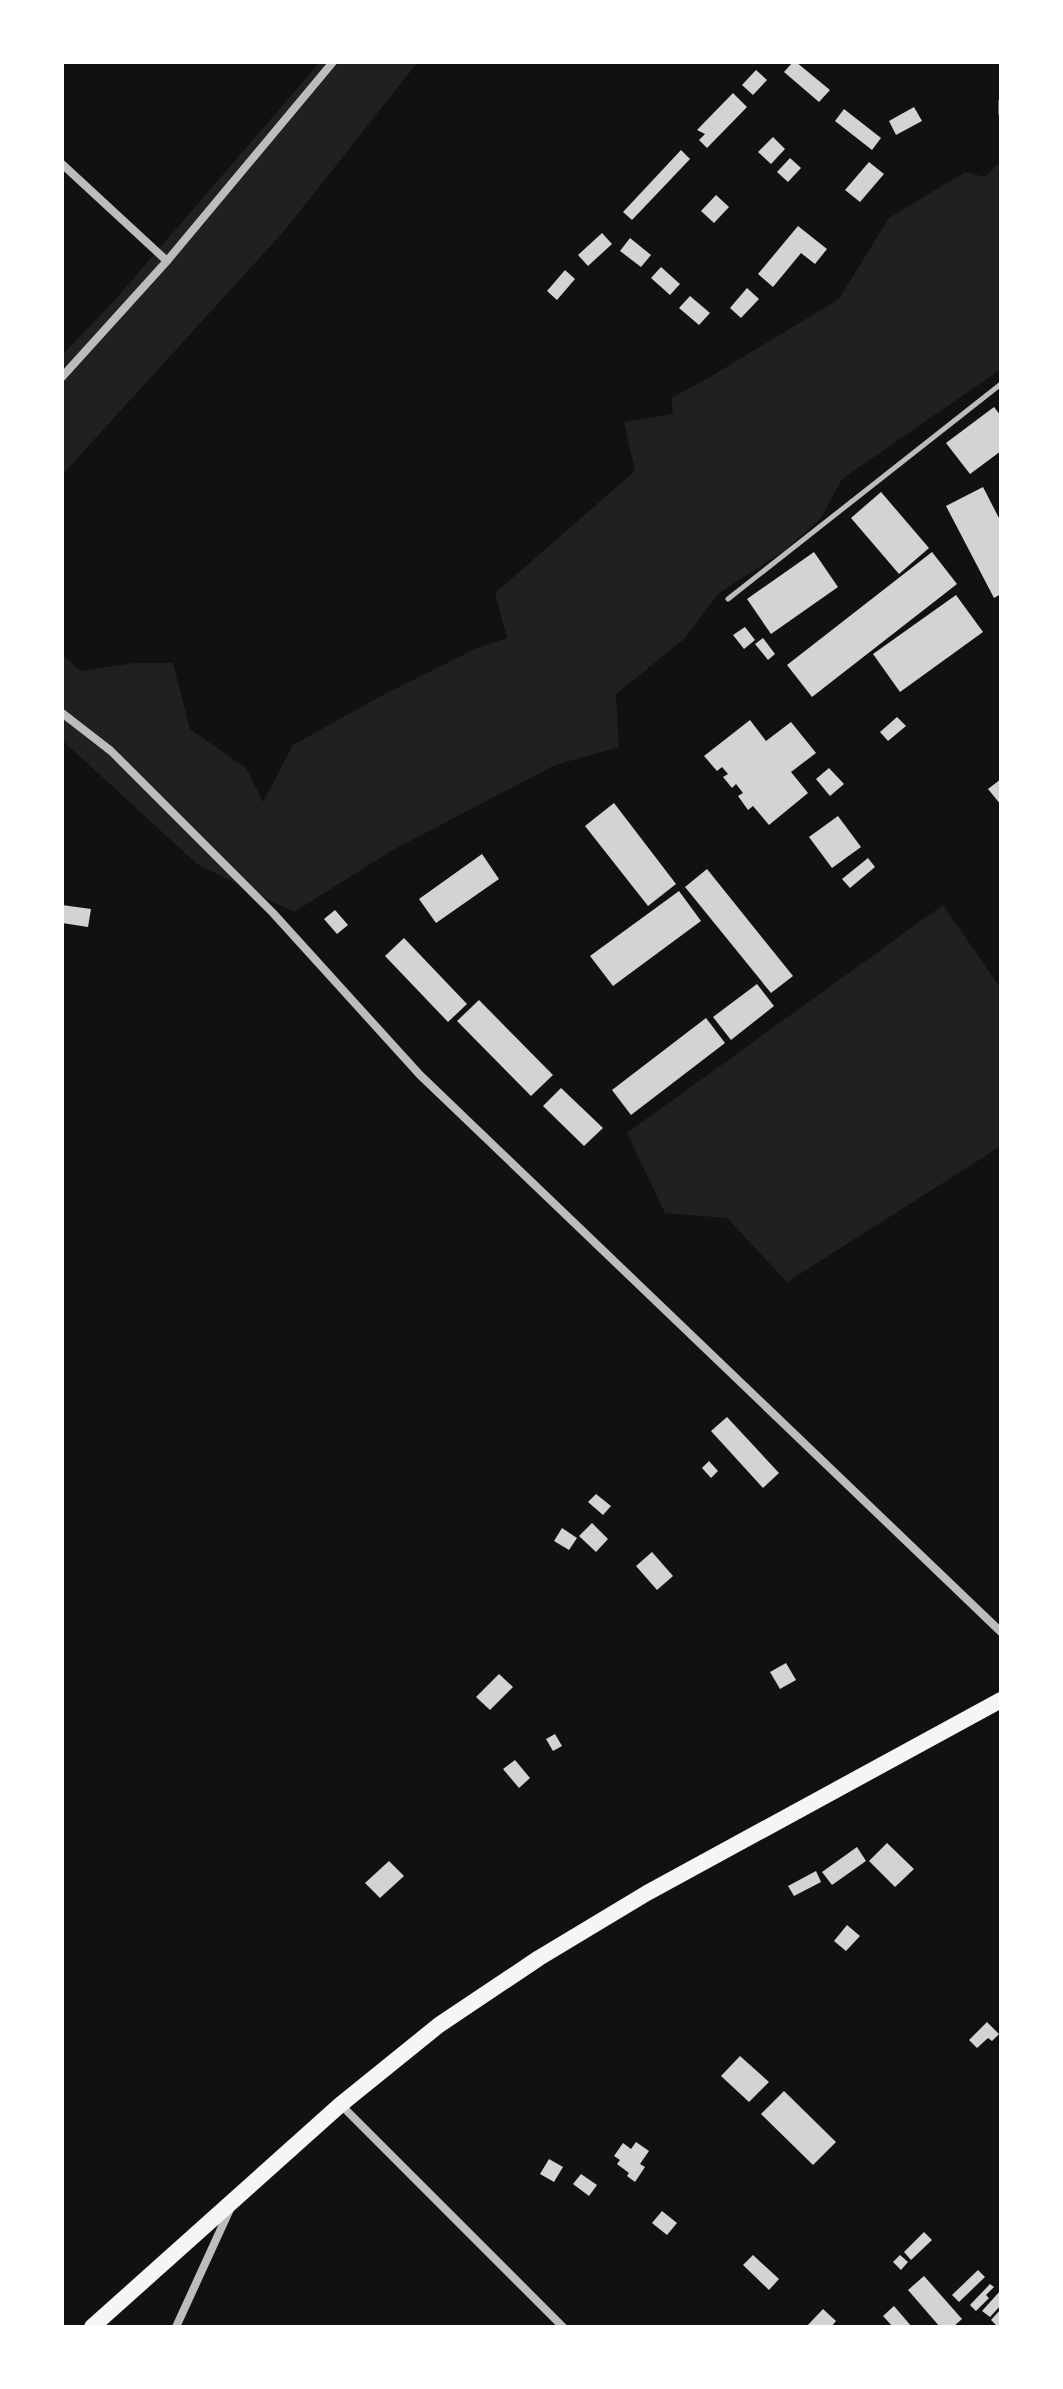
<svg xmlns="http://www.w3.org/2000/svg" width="1063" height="2389" font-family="Ubuntu,sans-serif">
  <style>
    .green { fill: #202020 }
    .building { fill: #d3d3d3 }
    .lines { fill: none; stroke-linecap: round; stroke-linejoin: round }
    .service { stroke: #bcbcbc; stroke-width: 5 }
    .minor { stroke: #bcbcbc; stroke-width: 8 }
    .trunk { stroke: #f5f5f5; stroke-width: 16 }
  </style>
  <rect width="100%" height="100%" fill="#111"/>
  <!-- green -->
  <g class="green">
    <path d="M320 62H418L284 231 62 475V355L114 301Z"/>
    <path d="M998 164 1001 169V369L842 479 821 518 784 551 719 593 684 639 616 694 619 747 555 765 391 851 294 912 197 864 62 740V654L80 671 134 663H173L190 729 246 768 263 802 293 745 379 697 475 649 507 638 495 593 635 471 624 422 673 414 671 398 710 377 839 299 889 218 965 172 985 177Z"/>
    <path d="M943 905 1001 989V1146L787 1282 727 1218 665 1213 627 1133Z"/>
  </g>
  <!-- building -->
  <g class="building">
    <path d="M793 62H796L830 90 819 102 784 72Z"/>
    <path d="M756 70 767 80 753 95 742 85Z"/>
    <path d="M733 93 747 107 707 148 699 140 705 134 697 130Z"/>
    <path d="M914 107 922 121 896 135 889 121Z"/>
    <path d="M844 109 881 138 872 150 835 121Z"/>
    <path d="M773 137 785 149 771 164 758 152Z"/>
    <path d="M681 150 690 159 632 220 623 212Z"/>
    <path d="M790 158 801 168 788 182 777 172Z"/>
    <path d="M869 162 884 174 860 202 845 190Z"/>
    <path d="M716 195 729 207 714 223 701 211Z"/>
    <path d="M798 226 827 249 815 264 801 253 773 287 758 274Z"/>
    <path d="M602 233 612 244 588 266 578 255Z"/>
    <path d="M630 238 651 255 641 267 620 251Z"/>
    <path d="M661 267 680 284 670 295 651 278Z"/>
    <path d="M565 270 575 279 557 300 547 291Z"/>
    <path d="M747 288 759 299 741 318 730 308Z"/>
    <path d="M690 296 710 313 699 325 679 308Z"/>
    <path d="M994 407 1001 416V451L970 474 946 443Z"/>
    <path d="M983 487 1001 522V594L994 598 946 506Z"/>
    <path d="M881 492 929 548 899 574 851 518Z"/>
    <path d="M814 552 838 587 771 634 747 599Z"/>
    <path d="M932 552 957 584 812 697 787 665Z"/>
    <path d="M956 595 983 632 900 692 873 654Z"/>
    <path d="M745 627 755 640 744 649 733 635Z"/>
    <path d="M763 638 775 654 768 660 755 644Z"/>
    <path d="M897 717 906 726 888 741 880 732Z"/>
    <path d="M750 720 766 741 791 722 816 753 791 772 808 793 769 825 753 806 748 810 738 796 743 793 736 784 732 788 723 777 728 774 722 767 717 771 704 756Z"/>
    <path d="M829 768 844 784 830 796 816 779Z"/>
    <path d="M1001 779V805L988 789Z"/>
    <path d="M614 803 676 884 648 906 585 826Z"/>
    <path d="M838 816 861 847 832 868 809 837Z"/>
    <path d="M482 854 499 879 436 923 419 899Z"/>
    <path d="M868 858 875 867 850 888 842 879Z"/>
    <path d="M707 869 793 976 771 993 685 887Z"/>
    <path d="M679 891 701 921 613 986 590 956Z"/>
    <path d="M62 905 91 909 88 927 62 923Z"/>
    <path d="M335 910 348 925 337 934 324 919Z"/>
    <path d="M404 938 467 1004 448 1022 385 956Z"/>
    <path d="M757 984 774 1006 731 1040 713 1017Z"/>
    <path d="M479 1000 553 1075 531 1096 457 1021Z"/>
    <path d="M706 1018 725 1043 631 1115 612 1090Z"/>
    <path d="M561 1088 603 1128 584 1146 543 1106Z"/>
    <path d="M727 1417 779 1473 763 1488 711 1431Z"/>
    <path d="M709 1461 718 1471 711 1478 702 1468Z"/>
    <path d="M596 1494 611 1506 603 1515 588 1502Z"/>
    <path d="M592 1523 608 1539 596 1552 579 1536Z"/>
    <path d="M562 1528 577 1538 569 1550 554 1541Z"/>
    <path d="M652 1552 673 1576 657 1590 636 1566Z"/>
    <path d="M786 1663 796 1680 780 1689 770 1672Z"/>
    <path d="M499 1674 513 1687 490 1710 476 1697Z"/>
    <path d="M555 1734 562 1746 553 1751 546 1739Z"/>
    <path d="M515 1760 530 1778 519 1788 503 1769Z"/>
    <path d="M887 1843 914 1869 895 1887 869 1861Z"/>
    <path d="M857 1847 866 1861 832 1885 822 1872Z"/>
    <path d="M389 1861 404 1876 380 1898 365 1883Z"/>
    <path d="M816 1871 821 1882 794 1896 788 1886Z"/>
    <path d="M847 1925 860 1936 846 1951 834 1941Z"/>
    <path d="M987 2022 999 2034 992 2041 988 2038 977 2048 969 2040Z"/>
    <path d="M740 2056 769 2082 749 2102 721 2076Z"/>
    <path d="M784 2091 836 2142 813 2165 761 2114Z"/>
    <path d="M636 2142 649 2151 640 2164 645 2167 635 2182 627 2176 629 2173 617 2164 620 2160 614 2156 623 2143 631 2149Z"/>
    <path d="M549 2159 563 2167 554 2182 540 2174Z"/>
    <path d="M581 2174 597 2185 589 2196 573 2184Z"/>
    <path d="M662 2211 677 2223 667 2235 652 2223Z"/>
    <path d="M924 2232 932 2240 911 2260 904 2252Z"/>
    <path d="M753 2255 779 2279 769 2290 743 2265Z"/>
    <path d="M900 2255 908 2262 901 2270 893 2262Z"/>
    <path d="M978 2270 985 2277 959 2302 952 2295Z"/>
    <path d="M924 2276 962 2319 953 2327H940L908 2290Z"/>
    <path d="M990 2284 994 2287 986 2295 989 2298 976 2311 970 2305Z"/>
    <path d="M1001 2290V2305L990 2317 982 2311Z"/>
    <path d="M894 2306 912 2327H893L883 2316Z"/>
    <path d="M823 2309 836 2321 831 2327H806Z"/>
    <path d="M1001 2309V2327H998L991 2320Z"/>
  </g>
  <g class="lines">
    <!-- service -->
    <g class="service">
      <path d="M1001 101V114"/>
      <path d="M728 599 1001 384"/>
    </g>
    <!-- minor -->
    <g class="minor">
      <path d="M62 164 167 261"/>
      <path d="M62 377 167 261 333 62"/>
      <path d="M62 713 111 751 273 913 420 1075 1001 1632"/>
      <path d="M341 2105 563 2327"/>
      <path d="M176 2327 231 2207"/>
    </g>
    <!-- trunk -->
    <path class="trunk" d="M92 2327 340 2105 439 2025 539 1958 647 1893 1001 1700"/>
  </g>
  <!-- border -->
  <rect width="1063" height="2389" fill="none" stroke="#ffffff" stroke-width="128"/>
</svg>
